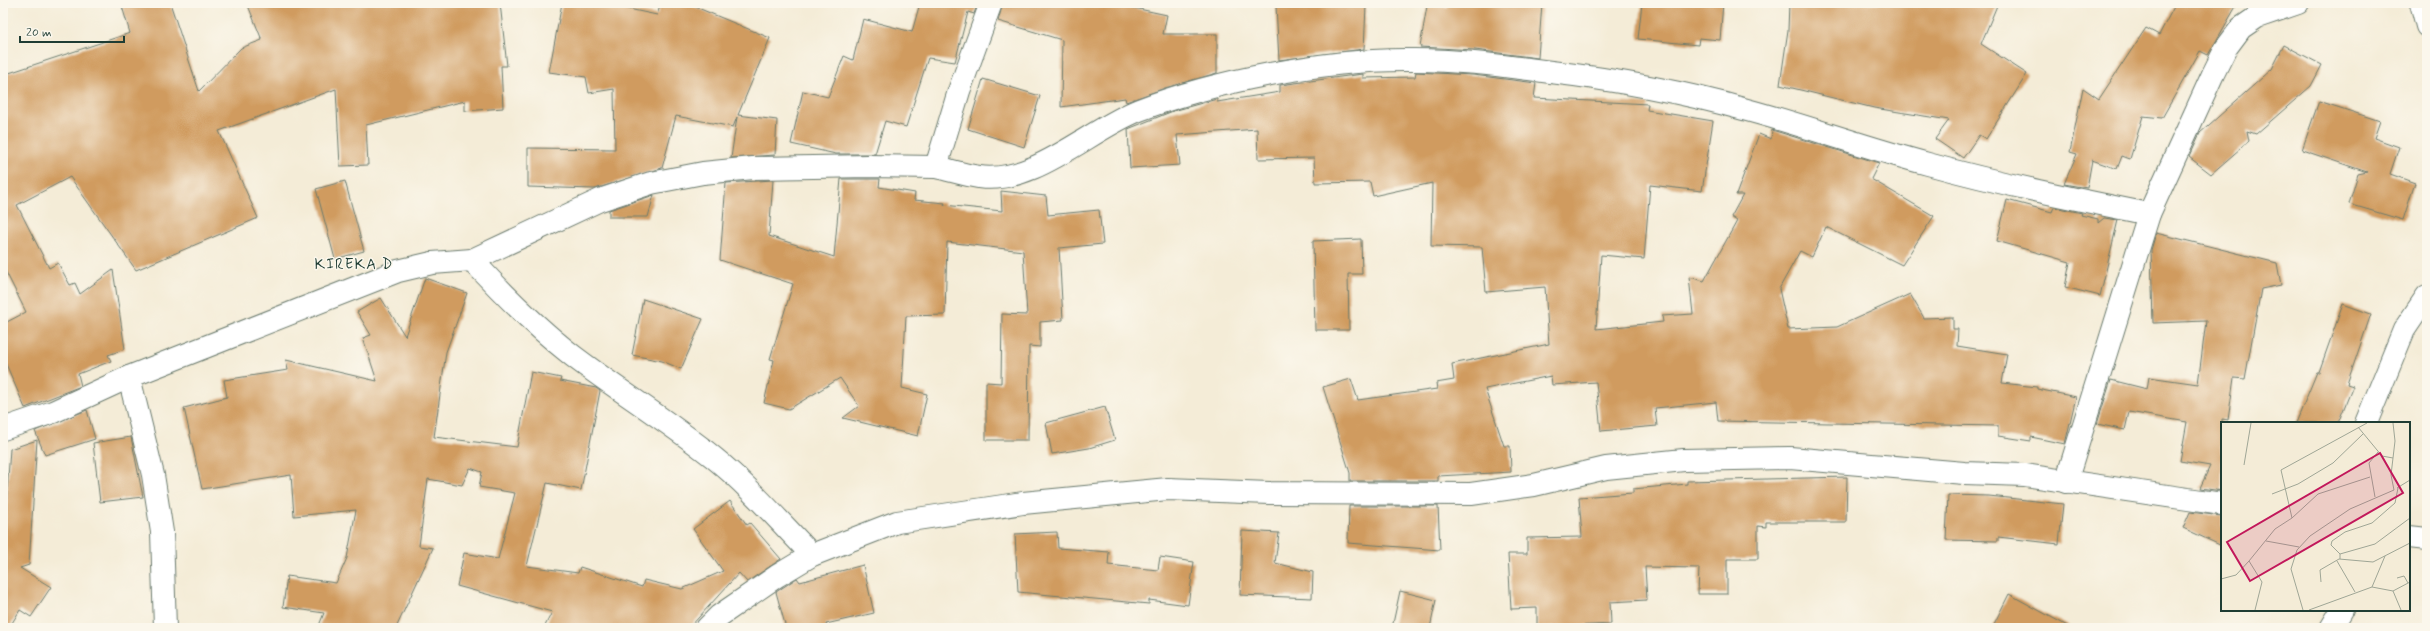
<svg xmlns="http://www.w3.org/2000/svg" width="2430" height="631" font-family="Mynerve,sans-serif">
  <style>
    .building { fill: #d09b5e }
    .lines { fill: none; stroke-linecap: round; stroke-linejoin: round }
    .street-casing { stroke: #6a7a6d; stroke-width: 24 }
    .street { stroke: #fff; stroke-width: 22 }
    .labels { text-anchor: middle; stroke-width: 3; stroke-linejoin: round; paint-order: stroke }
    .quarter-label { font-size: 15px; letter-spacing: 1px; fill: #1f3d34; stroke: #fbf7ec }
    .inset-road { fill: none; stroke: #9fa696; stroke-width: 1 }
    .view { fill: #c2185b; fill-opacity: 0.15; stroke: #c2185b; stroke-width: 2 }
    .inset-edge { fill: none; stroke: #1f3d34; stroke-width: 2 }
  </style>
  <rect width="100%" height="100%" fill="#fbf7ec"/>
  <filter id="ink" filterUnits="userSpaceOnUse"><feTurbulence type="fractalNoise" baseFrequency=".025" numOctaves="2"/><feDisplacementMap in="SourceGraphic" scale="8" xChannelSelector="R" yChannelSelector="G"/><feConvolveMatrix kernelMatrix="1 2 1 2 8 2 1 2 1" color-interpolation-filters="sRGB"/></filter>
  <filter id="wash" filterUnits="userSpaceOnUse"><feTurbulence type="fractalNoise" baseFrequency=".012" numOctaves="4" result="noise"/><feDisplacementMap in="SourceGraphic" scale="16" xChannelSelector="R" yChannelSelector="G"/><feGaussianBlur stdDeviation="0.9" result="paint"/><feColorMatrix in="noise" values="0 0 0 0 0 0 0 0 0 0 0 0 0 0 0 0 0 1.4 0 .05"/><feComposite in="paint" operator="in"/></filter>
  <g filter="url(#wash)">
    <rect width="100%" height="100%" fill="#f4ecd7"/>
    <g id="blocks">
      <!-- building -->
      <g class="building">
        <path d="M121 3H170L199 91 241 48 262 40 247 3H500L507 66H501L503 108 465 111V101L366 125 368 165 340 166 336 89 219 131 258 218 136 270 70 177 17 205 49 268 58 263 70 285 75 283 80 294 113 270 125 349 108 355 111 361 78 374 81 386 25 408 3 357V324L26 312 3 266V75L130 33Z"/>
        <path d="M562 3H600L657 15 661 3H686L770 38 738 115 777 120 775 155 731 158 737 117 733 127 676 116 662 168 595 189 528 187V148L615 149 614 89 589 93 586 77 549 72Z"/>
        <path d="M920 3H978L974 14 968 12 955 62 928 58 906 127 885 121 875 154H836L791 144 803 91 828 97 844 56 853 60 863 19 912 32Z"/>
        <path d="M1003 3H1111L1167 15 1163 34H1217V73L1165 88 1126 102 1125 98 1061 107 1062 40 998 21Z"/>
        <path d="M1318 3 1366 6 1364 49 1279 60 1276 6Z"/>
        <path d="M1448 3H1542L1538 58 1475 50 1420 47 1427 6 1448 7Z"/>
        <path d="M1642 3H1723L1720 40 1699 38 1698 45 1638 39Z"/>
        <path d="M1789 3H1998L1981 44 2027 74 1986 139 1979 135 1963 158 1935 139 1949 120 1874 108 1780 85 1788 30Z"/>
        <path d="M2176 3H2238L2208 55 2200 51 2162 118 2143 116 2130 159 2122 156 2117 169 2092 160 2087 188 2064 184 2077 154 2070 152 2083 88 2099 99 2146 28 2159 35Z"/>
        <path d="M2284 45 2322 65 2311 86 2256 134 2247 131 2249 141 2211 174 2189 157 2200 133 2272 69Z"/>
        <path d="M1416 72 1473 75 1536 83 1534 98 1648 104 1647 110 1713 121 1702 191 1650 185 1644 259 1601 255 1596 329 1663 322 1662 316 1693 314 1689 277 1704 281 1737 221 1731 217 1743 195H1736L1759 134 1771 139 1772 130 1879 163 1871 179 1934 216 1902 265 1826 227 1812 257 1800 251 1779 289 1788 329 1837 327 1910 294 1924 318 1953 317V329H1958L1957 346 2007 354 2002 383 2037 387V389L2076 397 2065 444 2031 437V441L1998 436V426L1718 421 1716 402 1655 408 1657 426 1601 431 1596 382 1552 385 1551 376 1485 389 1504 446H1510L1511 472 1438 476V481H1350V473L1323 387 1351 379 1358 400 1437 389 1436 383 1454 380 1452 364 1549 344 1545 287 1486 292 1482 247 1431 246 1432 183 1373 196 1370 182 1315 183 1314 158 1258 159 1257 129 1177 135 1180 165 1130 168 1128 129 1173 111 1217 99V102L1280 92V85L1363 74V78L1415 77Z"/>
        <path d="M983 79 1040 96 1024 147 968 129Z"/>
        <path d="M2319 101 2380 121 2374 138 2399 147 2390 174 2415 183 2403 220 2349 204 2358 174 2367 172 2302 150Z"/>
        <path d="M841 179H880L879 187 915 193 914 200 945 203 944 205 1002 211 1001 191 1046 196 1048 215 1099 210 1103 244 1059 248 1063 320 1040 322V347L1029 346 1028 440H986V382L1001 383 1002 314 1027 315 1023 251 947 242 945 315 906 316 902 388 927 394 918 436 843 418 859 406 840 378 789 409 764 403 774 360 770 359 793 284 720 260 726 183 773 180 769 236 834 257Z"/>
        <path d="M345 181 364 251 335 259 316 189Z"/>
        <path d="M654 195 648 217H609V210Z"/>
        <path d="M2007 200 2052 212 2054 207 2082 213 2081 215 2098 219V223L2104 218 2118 220 2100 296 2065 287 2070 262 1997 241Z"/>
        <path d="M2156 233 2277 263 2281 285 2261 289 2245 379 2234 378 2228 420 2222 419V491L2200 488 2210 466 2180 461 2187 422 2129 412 2125 430 2097 424 2111 380 2147 389 2149 377 2198 384 2206 321 2153 323 2151 250Z"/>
        <path d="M1361 239 1362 274H1348L1349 330H1315L1313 241Z"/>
        <path d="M425 278 467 293 446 352 434 437 517 447 531 372 561 378 560 381 596 388 600 391 581 490 547 483 527 566 578 573 580 567 642 587 644 580 682 589 723 571 693 529 730 501 747 525 750 523 781 559 747 582 739 573 689 628H544L552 612 457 586 464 553 498 559 515 493 479 487 482 472 470 468 462 485 428 479 419 546 433 548 396 628H318L324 613 283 607 287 576 336 583 347 558 356 510 294 516 291 475 202 489 184 408 227 397 224 380 288 370 286 360 377 381 363 338 371 335 357 312 381 298 405 336Z"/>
        <path d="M643 299 703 319 681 369 662 361 632 355Z"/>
        <path d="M2343 304 2371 314 2347 384 2353 386 2338 423H2296L2317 372H2319Z"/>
        <path d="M1105 407 1115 440 1089 448 1052 454 1046 423Z"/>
        <path d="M87 410 95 439 45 455 35 431Z"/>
        <path d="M131 437 143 497 100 502 93 443Z"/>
        <path d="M37 440 29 565 20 568 51 587 31 617 20 610 9 628H3V522H5L10 449Z"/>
        <path d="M1847 477 1846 522H1766V527L1758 526V559H1727V594H1698L1699 568 1645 567 1647 600 1610 602 1611 624 1537 628V608L1511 609 1508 554H1527V538L1582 537 1579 497 1633 493V489L1687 484V481Z"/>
        <path d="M1948 495 1989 496 2063 504 2059 544 1998 537V541L1946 540Z"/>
        <path d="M1349 506H1438L1440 550 1348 543Z"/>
        <path d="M2190 512 2222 516V546L2183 528Z"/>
        <path d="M1242 531 1279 533 1275 563 1313 572 1312 598 1240 595Z"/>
        <path d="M1057 532 1058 548 1109 552 1108 565 1158 570 1160 557 1194 562 1188 605 1149 600V604L1018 592 1015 534Z"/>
        <path d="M863 565 874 613 826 624 827 628H786L776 592 797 578 800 582Z"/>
        <path d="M1400 591 1436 600 1430 628H1392Z"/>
        <path d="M2009 594 2071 628H1992Z"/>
      </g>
    </g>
  </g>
  <g filter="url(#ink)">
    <use href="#blocks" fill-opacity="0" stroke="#6a7a6d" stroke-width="1"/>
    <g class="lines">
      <defs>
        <g id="street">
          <path d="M2421 3 2427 26"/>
          <path d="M936 167C950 170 965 175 979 177 1034 185 1090 129 1139 110 1215 81 1323 60 1404 60 1451 59 1497 65 1543 71 1611 79 1680 91 1747 110 1807 126 1867 148 1928 164 2001 184 2075 199 2149 214"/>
          <path d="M472 260C504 295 536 327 573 356 619 391 668 421 713 457 749 486 780 522 812 555"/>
          <path d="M2366 423 2404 330 2427 296"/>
          <path d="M3 429 53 412 129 377"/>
          <path d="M2066 482 2149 214 2213 74 2226 48 2241 28 2257 17 2298 3"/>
          <path d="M2409 537 2427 539"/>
          <path d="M165 628 162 532 153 475 129 377 398 271 432 263 472 260 600 200 651 183 703 173 753 168 869 166 936 167 959 91 991 3"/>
          <path d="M707 628 719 616 777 576 812 555 897 522 1023 503 1168 489 1269 493 1471 494 1534 485 1606 468 1684 460 1790 458 1964 473 2025 475 2222 504"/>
          <path d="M2331 628 2342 610"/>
        </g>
      </defs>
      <!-- street casing -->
      <use href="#street" class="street-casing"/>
      <!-- street -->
      <use href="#street" class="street"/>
    </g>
  </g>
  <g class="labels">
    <!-- quarter labels -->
    <g class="quarter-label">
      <text x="354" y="269">KIREKA D</text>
    </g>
  </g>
  <!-- overview -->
  <g transform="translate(2221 422)">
    <rect width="189" height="189" fill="#f4ecd7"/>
    <path class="inset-road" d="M137 5 161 34 172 36M23 43 30 1M176 66 189 58M51 72 77 62 112 41 142 12M154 75 148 41 157 30M71 96 97 72 149 55M45 119 78 125M119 132 154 122 189 96M119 137V132L110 123 111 119 124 110 151 101 174 81 177 66M116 139 134 170M176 156 183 154 187 161M0 157 15 153 28 139M100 160 99 148 118 137 152 140 189 121M151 165 172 169 180 188M172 169 189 160M34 188 41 160 28 139 54 107 71 96 60 48 146 1M82 188 70 147 76 128 89 114 129 87 173 68 170 53 174 19 172 1M88 188 151 165 164 134"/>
    <path class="view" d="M159 31 182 71 29 159 6 120Z"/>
    <rect width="189" height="189" class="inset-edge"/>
  </g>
  <!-- margin -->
  <rect width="2430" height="631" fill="none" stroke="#fbf7ec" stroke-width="16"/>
  <!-- scale -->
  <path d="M20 36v6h104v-6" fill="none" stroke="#1f3d34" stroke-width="2"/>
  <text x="26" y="36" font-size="12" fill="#1f3d34" stroke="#fbf7ec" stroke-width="3" paint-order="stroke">20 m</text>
</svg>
